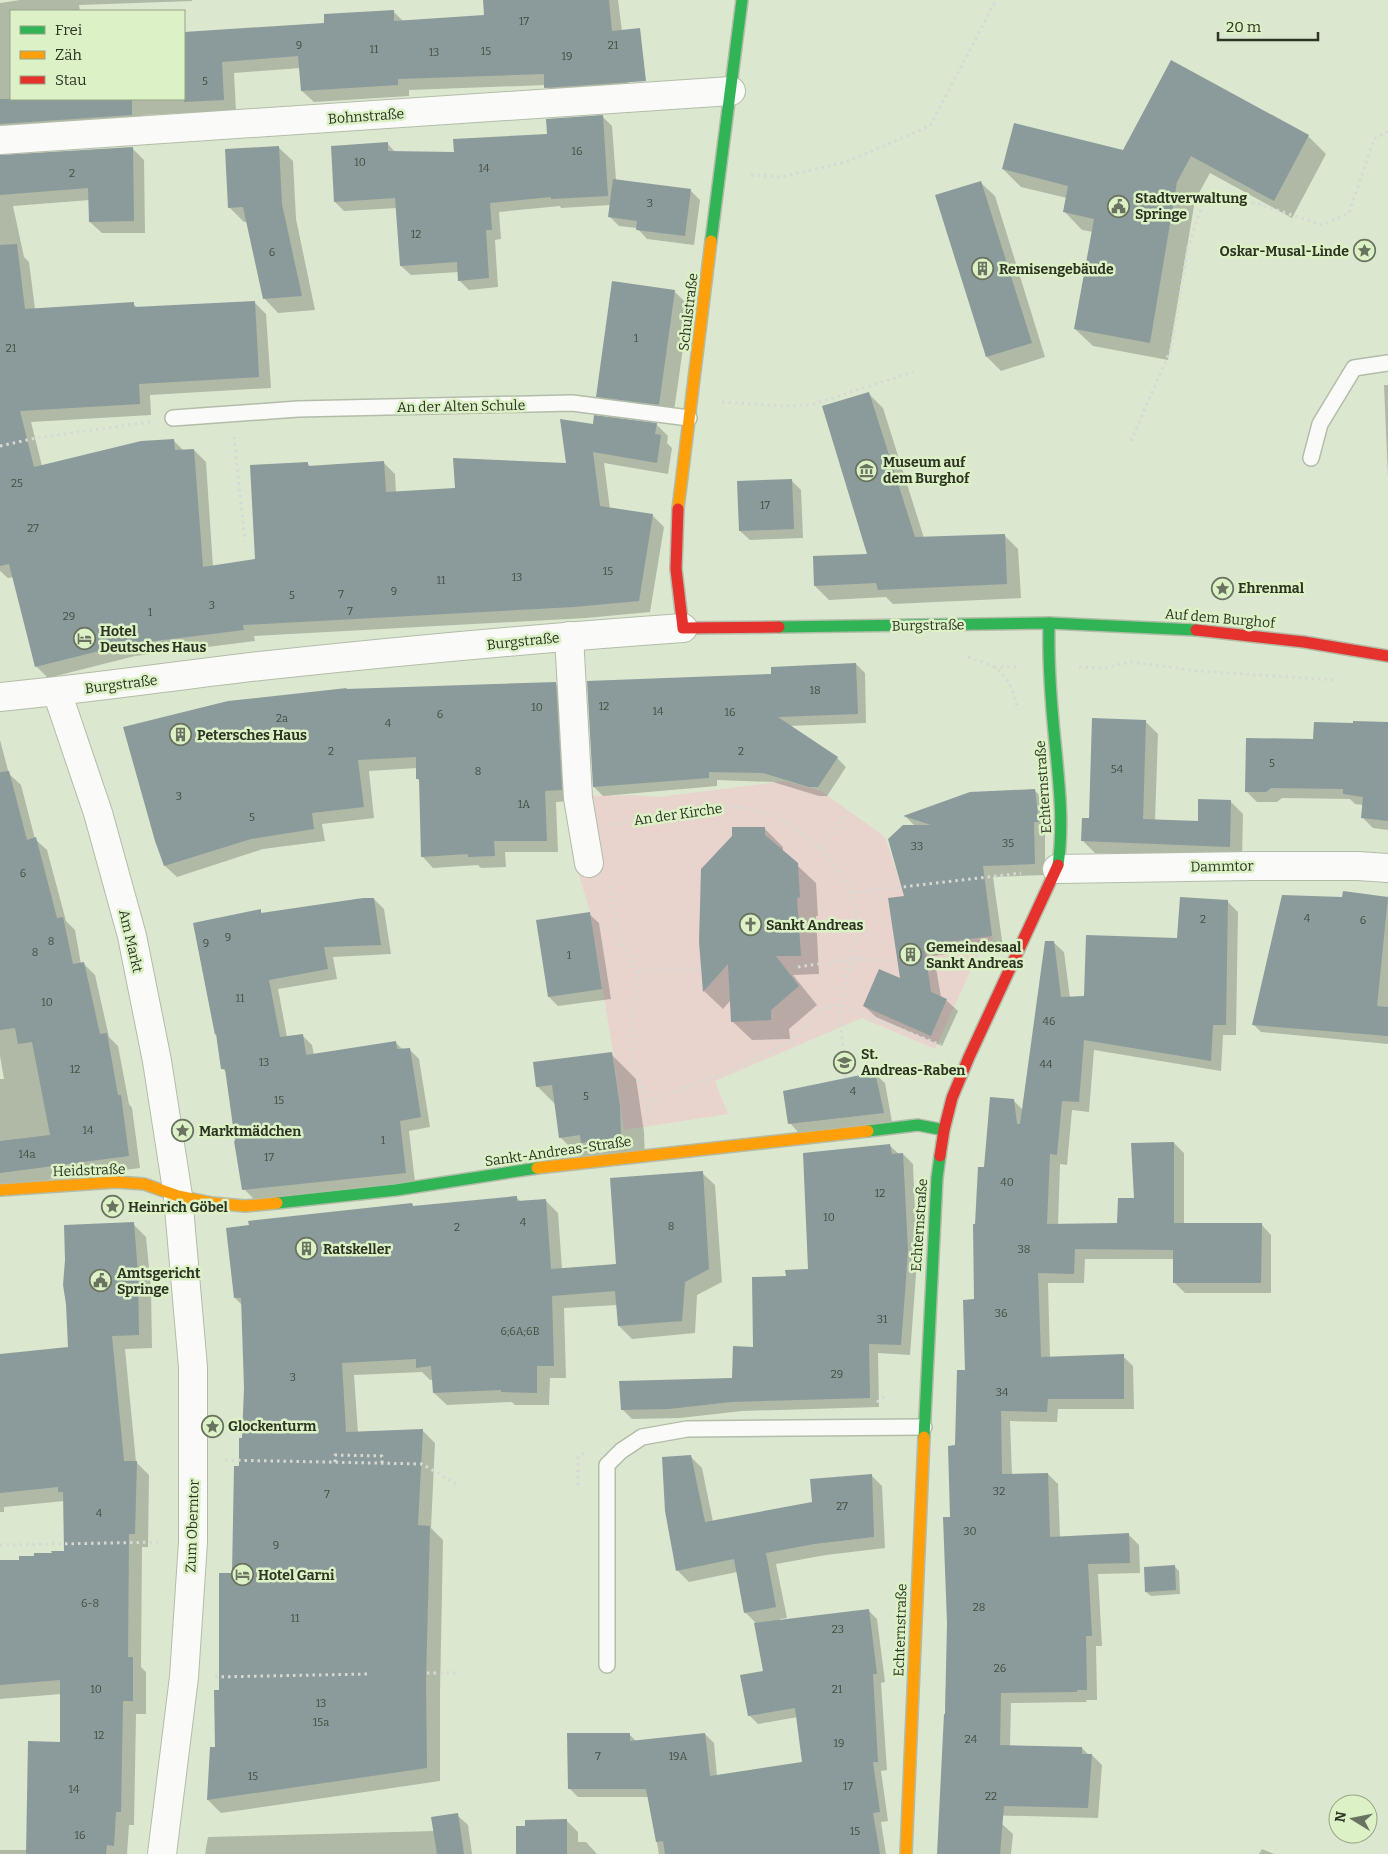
<svg xmlns="http://www.w3.org/2000/svg" width="1388" height="1854" font-family="Bitter,serif">
  <style>
    .green { fill: #e8d4cd }
    .shadow { fill: #0003 }
    .building { fill: #8b9b9b }
    .lines { fill: none; stroke-linecap: round; stroke-linejoin: round }
    .lane-casing { stroke: #b3bca9; stroke-width: 18 }
    .street-casing { stroke: #b3bca9; stroke-width: 30 }
    .fast-casing { stroke: #b3bca9; stroke-width: 14 }
    .slow-casing { stroke: #b3bca9; stroke-width: 14 }
    .jam-casing { stroke: #b3bca9; stroke-width: 14 }
    .path { stroke: #d6dad3; stroke-width: 3; stroke-dasharray: 2.5 4; stroke-linecap: butt }
    .lane { stroke: #fafbf8; stroke-width: 15 }
    .street { stroke: #fafbf8; stroke-width: 28 }
    .fast { stroke: #30b455; stroke-width: 11 }
    .slow { stroke: #ff9f0a; stroke-width: 11 }
    .jam { stroke: #e5322d; stroke-width: 11 }
    .labels { text-anchor: middle; stroke-width: 5; stroke-linejoin: round; paint-order: stroke }
    .number-label { font-size: 11px; fill: #444e41 }
    .street-label { font-size: 14px; fill: #2c3423; stroke: #dcf1c6 }
    .poi-label { font-size: 14px; font-weight: bold; fill: #2c3423; stroke: #dcf1c6; text-anchor: start }
  </style>
  <rect width="100%" height="100%" fill="#dce7d0"/>
  <!-- green -->
  <path class="green" d="M785 781 821 791 885 837 901 885 983 871 993 939 978 954 935 1049 862 1018 715 1081 728 1114 624 1130 613 1052 590 912 575 861 588 796 631 795 658 797Z"/>
  <!-- shadow -->
  <g class="shadow">
    <path d="M20 0H192V1L79 5 80 11H11V99H184V40L293 34 326 24 393 11 403 21 485 16V0H618L630 94 557 99 546 85 409 90V96L314 102 302 91 301 68 234 73 236 111 143 115V127L0 142V3Z"/>
    <path d="M603 117 612 126 616 180 690 190 700 200 694 245 647 239 637 228 619 226 610 217 611 205 561 208 560 206 499 212 501 239 495 240 498 287 469 290 459 280V272L411 275 401 266 397 208 344 211 335 202 387 143 396 153H455L548 135Z"/>
    <path d="M1308 136 1326 154 1292 218 1210 173 1195 200 1168 360 1093 346 1075 329 1093 232 1082 230 1065 212 1067 198 1021 187 1003 169Z"/>
    <path d="M278 147 293 161 296 219 315 310 278 313 264 298 247 222H244L230 208Z"/>
    <path d="M132 148 144 160 145 233H102L90 222V200L13 206 24 257 29 262 35 309 133 304 138 308 254 302 266 314 271 388 150 395 151 415 31 422 42 466 173 440 184 451 194 450 206 462 213 567 257 560 307 463 311 467 383 462 395 474 396 493 456 489 568 464 594 426 656 424 668 436 667 443 672 448 668 474 604 463 610 509 652 515 664 527 650 612 586 618 254 636 255 641 135 656 48 678 36 666 14 577 8 578 0 571V157Z"/>
    <path d="M980 182 995 196 1045 357 1001 371 987 357Z"/>
    <path d="M674 291 689 306 673 418 612 411 598 396Z"/>
    <path d="M1384 385H1388V478Z"/>
    <path d="M869 394 883 408 924 538 1004 535 1018 549 1021 598 893 604 886 597 829 600 815 586 868 555Z"/>
    <path d="M791 480 801 490 803 538 750 540 740 531Z"/>
    <path d="M856 664 865 673 866 723 788 726 837 758 846 767 827 796H819L773 782 717 780V786L603 796 594 787 773 675Z"/>
    <path d="M555 683 567 694 573 801 556 802 558 852H505L506 867 481 868 478 865 433 868 422 856 420 782 418 779 417 768 369 771 374 818 322 824 325 841 263 849 177 877 165 866 156 841 125 728Z"/>
    <path d="M1145 721 1158 734 1155 821 1199 822 1230 801 1243 814 1242 859 1095 853 1083 841 1090 819Z"/>
    <path d="M1388 724V830L1373 828 1362 817 1363 805 1355 804 1350 799 1282 798 1277 802H1257L1246 791 1315 741Z"/>
    <path d="M0 740 9 774 21 785 35 839 47 850 66 921 75 930 81 964 83 963 95 975 109 1037 118 1046 129 1104 132 1108 140 1168 0 1186V1079H4L0 1056Z"/>
    <path d="M1034 790 1046 801 1050 833H1045V875L993 877 1003 947 934 956 941 997 946 1000 958 1011 942 1046 876 1017 864 1006 901 980 906 897 915 826 906 817Z"/>
    <path d="M764 828 783 847V852L816 883 818 916H816L819 974 793 975 817 1005 789 1029 790 1039 752 1040 733 1022 731 1000 723 1009 704 991 700 942Z"/>
    <path d="M1344 893 1388 898V1044L1261 1032 1253 1024 1343 898Z"/>
    <path d="M374 899 384 909 391 954 333 957 337 979 278 989 287 1037 302 1035 312 1045 314 1055 395 1042 403 1050 409 1049 419 1059 430 1127 409 1131 415 1182 254 1199 244 1189 227 1073 223 1069 218 1036 216 1034 260 911 263 914Z"/>
    <path d="M1227 901 1238 912 1236 1035H1223L1221 1071 1094 1050 1089 1112 1072 1110 1067 1165 1060 1164 1058 1225 1119 1224 1174 1143 1184 1153V1224H1261L1271 1235V1293H1185L1174 1282V1259H1085L1084 1283H1048L1050 1358 1123 1356 1133 1366 1134 1409H1058L1057 1422 1010 1421 1012 1475 1048 1474 1058 1484 1060 1537 1129 1535 1139 1545 1140 1573 1098 1574 1102 1646H1096L1097 1700H1086L1087 1702 1011 1703 1010 1746 1082 1748 1089 1755H1092L1102 1765 1098 1818 983 1815 1002 1824 1013 1834 1011 1854H938L945 1715 952 1518 957 1446 975 1301 976 1225 986 1169 1013 1100 1023 1110 1053 942 1064 952 1070 998 1085 997 1178 939Z"/>
    <path d="M589 914 599 923 611 999 558 1006 549 997Z"/>
    <path d="M611 1054 636 1079 644 1132 645 1162H585L560 1137 556 1105 537 1086Z"/>
    <path d="M875 1074 885 1083 892 1122 799 1133 790 1123Z"/>
    <path d="M889 1145 899 1154H903L913 1164 917 1261 910 1355 878 1353 879 1407 742 1411 680 1418 632 1419 622 1409 733 1379 754 1349 787 1278 809 1270Z"/>
    <path d="M702 1173 715 1185 722 1282 697 1295 695 1333 632 1339 619 1326 617 1305 564 1308 566 1378H550L549 1405H515L512 1402 447 1405 434 1393 433 1380H430L422 1372 354 1375 358 1433 422 1430 435 1443 431 1528 443 1540 440 1693V1781L221 1813 208 1800 211 1748H216L220 1691 233 1574 243 1439 245 1388 242 1305 235 1298 412 1205 414 1207 516 1197 521 1202 545 1200 558 1213 562 1269 618 1265Z"/>
    <path d="M133 1224 146 1237 151 1288 152 1348 125 1349 136 1462 149 1475 148 1547H142L141 1667 146 1672V1714H136L134 1825H129L127 1854H0V1850H27L61 1743V1694L0 1699V1561L20 1562 35 1557 65 1552 64 1501 4 1507V1512H0V1355L69 1348Z"/>
    <path d="M691 1457 702 1468 713 1522 813 1503 871 1475 882 1486 885 1548 826 1555 776 1564 787 1618 780 1619V1621L869 1611 877 1619 885 1682 881 1683 887 1770 881 1771 888 1821 881 1822 886 1854H659L649 1797H578L569 1788 629 1734 636 1741 705 1734 714 1743 717 1776 803 1763 798 1717 758 1724 749 1715 765 1672 755 1622 745 1612 737 1572 689 1582 678 1571Z"/>
    <path d="M1174 1566 1179 1571 1180 1594 1151 1596 1146 1592Z"/>
    <path d="M457 1815 468 1825 472 1854H205L208 1837 435 1831Z"/>
    <path d="M567 1821 578 1832V1842H586L597 1854H517Z"/>
    <path d="M1262 1849 1274 1854H1259Z"/>
  </g>
  <!-- building -->
  <g class="building">
    <path d="M483 0H609L612 31 640 28 646 81 544 88V74L398 79V85L301 91 298 56 222 62 224 100 184 102V32L324 23V14L394 10V21L484 15Z"/>
    <path d="M1171 60 1309 135 1274 201 1191 156 1177 182 1150 343 1074 329 1094 219 1063 212 1068 186 1002 169 1014 123 1123 150Z"/>
    <path d="M0 99H132V115L0 124Z"/>
    <path d="M603 115 608 196 551 199V197L490 203 492 230H486L489 278 458 281 457 262 400 266 395 198 334 202 331 146 388 142V151L454 152 453 139 547 134 546 119Z"/>
    <path d="M279 146 282 204 302 296 263 299 243 207 228 208 225 149Z"/>
    <path d="M133 147 134 221 89 222 88 188 0 195V155Z"/>
    <path d="M613 179 691 189 685 236 636 230 637 221 608 217Z"/>
    <path d="M981 181 1032 343 986 357 935 195Z"/>
    <path d="M17 244 25 309 134 302V307L255 301 259 377 139 384 140 404 20 411 34 467 141 441 174 439 175 450 194 449 203 567 255 559 250 465 308 462V466L384 461 386 492 455 488 453 458 566 463 560 419 593 424 594 415 657 423 655 434 661 435 657 463 593 452 600 506 653 514 639 601 574 607 243 625 244 630 123 645 35 667 9 564 0 566V245Z"/>
    <path d="M612 281 675 290 659 405 596 397Z"/>
    <path d="M869 392 915 537 1005 534 1007 584 878 590 876 583 814 586 813 556 867 554 822 406Z"/>
    <path d="M792 479 794 529 739 531 737 481Z"/>
    <path d="M856 663 858 714 778 717 838 757 818 787H809L763 773 709 772V778L593 787 587 681 771 674V667Z"/>
    <path d="M556 682 562 790 545 791 547 841H494L495 856 468 857V854L421 857 419 779H416V757L358 760 364 807 312 813 314 829 251 839 164 866 155 841 123 727 228 701 347 688 346 689Z"/>
    <path d="M1092 718 1146 720 1143 819 1198 821V799L1231 800 1230 847 1081 841 1082 818H1089Z"/>
    <path d="M1353 721 1388 722V821L1361 818 1363 797 1343 794V789L1271 788 1266 792H1245L1246 738 1313 739 1314 722 1353 723Z"/>
    <path d="M9 771 27 840 36 837 57 918 63 917 73 964 84 962 100 1034 107 1033 118 1095H121L129 1156 0 1173V1141L50 1135 32 1042 18 1044 15 1028 0 1030V772Z"/>
    <path d="M1035 789 1039 822H1034L1035 864 983 866 992 936 924 945 931 992 947 999 931 1036 863 1006 879 969 900 978 888 898 904 896 888 839 903 825H931L903 816 970 792Z"/>
    <path d="M732 827H765V835L798 863 800 897 797 898 801 956H776L799 986 771 1010V1020L731 1022 728 964 703 992 699 942 701 869 732 836Z"/>
    <path d="M1343 891 1388 897 1377 1006 1388 1007V1036L1252 1025 1282 895 1342 897Z"/>
    <path d="M1180 897 1228 900 1226 1025H1213L1211 1061 1084 1040 1079 1102 1062 1101 1057 1155 1050 1154 1047 1224 1117 1223 1118 1198H1134L1131 1143 1174 1142V1223H1262L1261 1283H1173V1250L1075 1249 1074 1274 1038 1273 1041 1357 1124 1354V1399H1048L1047 1412 1001 1411 1002 1474 1048 1473 1050 1537 1129 1533 1130 1563 1088 1564 1092 1636H1086L1087 1690H1077V1692L1001 1693 1000 1745 1082 1747V1754H1092L1088 1808 1004 1806 1000 1854H937L944 1714H945L947 1623 943 1517H950L948 1446 955 1445 957 1370H965L963 1300 974 1299 973 1224H975L978 1167H984L990 1097 1014 1099 1017 1124H1020L1045 941H1054L1061 997 1084 996 1086 935 1177 938Z"/>
    <path d="M363 898H374L381 945 324 947 328 969 269 980 280 1037 303 1034 306 1055 396 1041 397 1049 410 1048 421 1117 400 1121 406 1173 242 1190 234 1141H235L225 1069H221L216 1034 215 1035 193 923 261 909V913Z"/>
    <path d="M590 912 602 989 548 997 536 920Z"/>
    <path d="M612 1052 620 1106 621 1137 581 1143 580 1135 559 1138 552 1085 536 1087 533 1062Z"/>
    <path d="M875 1072 884 1113 788 1124 783 1091Z"/>
    <path d="M890 1144 892 1154 903 1153 908 1250 906 1279 901 1345 869 1344 870 1398 731 1402 669 1409 621 1410 619 1381 732 1378 733 1346 753 1347 752 1277 786 1276 785 1270 808 1269 803 1153Z"/>
    <path d="M703 1171 709 1269 685 1282 682 1321 618 1326 615 1291 552 1296 554 1366H537V1393L501 1392V1390L433 1393 431 1366 416 1368V1359L342 1363 346 1432 423 1429 418 1525 430 1526 426 1680 427 1768 207 1800 210 1747H215L214 1690H219V1573H232L234 1466H239V1438H242L244 1388 241 1298H234L226 1228 249 1225 248 1221 412 1203 413 1206 517 1196V1201L546 1199 551 1269 616 1264 610 1178Z"/>
    <path d="M134 1222 138 1274 139 1335 112 1336 124 1461H137L135 1534H129L128 1657H133V1701H123L121 1812H116L114 1846 107 1845 106 1854H26L28 1741 60 1742V1680L0 1685V1560H19V1556H34V1553H52L51 1551H64L63 1492H58V1487L0 1493V1354L68 1347 66 1304 63 1285 65 1260 64 1225Z"/>
    <path d="M691 1455 705 1522 812 1502 810 1479 872 1474 874 1537 814 1544 766 1553 776 1607 744 1613 734 1559 676 1571 665 1511 662 1457Z"/>
    <path d="M1175 1565 1176 1590 1145 1592 1144 1567Z"/>
    <path d="M869 1609 877 1674H873L878 1762H873L880 1812 873 1813 880 1854H665L663 1841 656 1842 646 1789H568L567 1733H630V1741L705 1733 710 1776 802 1762 795 1708 748 1716 740 1675 763 1671 754 1623Z"/>
    <path d="M458 1813 464 1854H437L431 1817Z"/>
    <path d="M567 1819V1854H516V1826H525V1820Z"/>
  </g>
  <g class="lines">
    <defs>
      <g id="lane">
        <path d="M173 418 298 409 572 403 689 418"/>
        <path d="M1311 458 1320 424 1354 368 1388 363"/>
        <path d="M607 1665V1465L621 1451 642 1437 687 1429 924 1427"/>
      </g>
      <g id="street">
        <path d="M0 140 731 91"/>
        <path d="M569 636 578 798 589 863"/>
        <path d="M57 692 98 813 132 936 157 1061 178 1196 193 1367V1542L184 1677 162 1854"/>
        <path d="M0 697C87 689 173 676 260 666 400 651 541 638 683 628"/>
        <path d="M1057 869 1252 866H1358L1388 868"/>
      </g>
      <g id="fast">
        <path d="M711 241 742 0"/>
        <path d="M1049 623C1048 663 1051 703 1055 742 1059 783 1064 824 1058 865"/>
        <path d="M779 627 1049 623 1196 630"/>
        <path d="M868 1131 918 1125 944 1130"/>
        <path d="M277 1203 396 1190 537 1168"/>
        <path d="M924 1437 937 1178 940 1156"/>
      </g>
      <g id="slow">
        <path d="M678 509 711 241"/>
        <path d="M537 1168 868 1131"/>
        <path d="M0 1190 116 1182 144 1184 178 1196 212 1203 245 1206 277 1203"/>
        <path d="M906 1854 924 1437"/>
      </g>
      <g id="jam">
        <path d="M678 509 676 569 683 628 779 627"/>
        <path d="M1196 630 1304 642 1388 656"/>
        <path d="M940 1156 944 1130 952 1098 969 1057 1058 865"/>
      </g>
    </defs>
    <!-- lane casing -->
    <use href="#lane" class="lane-casing"/>
    <!-- street casing -->
    <use href="#street" class="street-casing"/>
    <!-- fast casing -->
    <use href="#fast" class="fast-casing"/>
    <!-- slow casing -->
    <use href="#slow" class="slow-casing"/>
    <!-- jam casing -->
    <use href="#jam" class="jam-casing"/>
    <!-- path -->
    <g class="path">
      <path d="M751 175 780 177 846 162 930 126 996 0"/>
      <path d="M722 402 783 406 811 405 913 372"/>
      <path d="M234 437 245 541"/>
      <path d="M1131 441 1171 349 1188 247 1203 203H1256L1322 225 1349 213 1374 139 1388 131"/>
      <path d="M0 446 36 438 150 422"/>
      <path d="M968 657C1003 668 1009 675 1018 710"/>
      <path d="M994 667H1017"/>
      <path d="M1079 667 1105 668 1130 662 1199 671 1336 680"/>
      <path d="M613 825C640 818 663 813 691 810 702 809 714 806 726 806 769 808 800 826 827 858 843 876 857 897 856 922 855 951 847 978 839 1005L819 1010 808 1025 790 1042 735 1069 647 1102"/>
      <path d="M819 849 849 810"/>
      <path d="M610 886 618 938 638 971 637 991 631 1015 630 1038 634 1067 647 1102 649 1124"/>
      <path d="M852 893 1021 873"/>
      <path d="M798 967 852 959 893 961"/>
      <path d="M638 971 703 969"/>
      <path d="M846 1078 839 1005 941 1045"/>
      <path d="M877 1402 887 1395"/>
      <path d="M225 1460 422 1464 458 1485"/>
      <path d="M335 1462V1455L382 1456V1463"/>
      <path d="M578 1485V1457L584 1453"/>
      <path d="M0 1545 163 1542"/>
      <path d="M427 1673H458"/>
      <path d="M215 1677 370 1674"/>
    </g>
    <!-- lane -->
    <use href="#lane" class="lane"/>
    <!-- street -->
    <use href="#street" class="street"/>
    <!-- fast -->
    <use href="#fast" class="fast"/>
    <!-- slow -->
    <use href="#slow" class="slow"/>
    <!-- jam -->
    <use href="#jam" class="jam"/>
  </g>
  <!-- icons -->
  <defs>
    <symbol id="civic-ring" viewBox="-11 -11 22 22"><circle r="9.5" fill="#dcf1c6" stroke="#6a7360" stroke-width="1.5"/><path d="M-.6-6.5H3V-4.5H.6V-3L4-1V1h2V6H-6V1h2V-1L-.6-3ZM-1.2 2.5V6h2.4V2.5Z" fill="#6a7360"/></symbol>
    <symbol id="sight-ring" viewBox="-11 -11 22 22"><circle r="9.5" fill="#dcf1c6" stroke="#6a7360" stroke-width="1.5"/><path d="M0-6L1.8-2.2L6-1.7L2.9 1.2L3.7 5.4L0 3.3L-3.7 5.4L-2.9 1.2L-6-1.7L-1.8-2.2Z" fill="#6a7360"/></symbol>
    <symbol id="building-ring" viewBox="-11 -11 22 22"><circle r="9.5" fill="#dcf1c6" stroke="#6a7360" stroke-width="1.5"/><path d="M-4-6H4V6H1V3H-1V6H-4ZM-2.5-4.3h1.7v1.8h-1.7ZM.8-4.3h1.7v1.8H.8ZM-2.5-1h1.7V.8h-1.7ZM.8-1h1.7V.8H.8Z" fill="#6a7360"/></symbol>
    <symbol id="museum-ring" viewBox="-11 -11 22 22"><circle r="9.5" fill="#dcf1c6" stroke="#6a7360" stroke-width="1.5"/><path d="M0-6L6-3V-2H-6V-3ZM-5-1h2V3h-2ZM-1-1h2V3h-2ZM3-1h2V3H3ZM-6 4H6V6H-6Z" fill="#6a7360"/></symbol>
    <symbol id="hotel-ring" viewBox="-11 -11 22 22"><circle r="9.5" fill="#dcf1c6" stroke="#6a7360" stroke-width="1.5"/><path d="M-6-4.5h1.5V1H6V5H4.5V3h-9V5H-6ZM-4 0a1.8 1.8 0 1 1 3.6 0ZM.5 0V-2.5h3Q6-2.5 6 0Z" fill="#6a7360"/></symbol>
    <symbol id="church-ring" viewBox="-11 -11 22 22"><circle r="9.5" fill="#dcf1c6" stroke="#6a7360" stroke-width="1.5"/><path d="M-1.2-6h2.4v3.5h3.3v2.4h-3.3V6h-2.4V-.1h-3.3v-2.4h3.3Z" fill="#6a7360"/></symbol>
    <symbol id="school-ring" viewBox="-11 -11 22 22"><circle r="9.5" fill="#dcf1c6" stroke="#6a7360" stroke-width="1.5"/><path d="M0-5L7-2L0 1L-7-2ZM-4 1L0 2.5L4 1V4Q0 6-4 4Z" fill="#6a7360"/></symbol>
  </defs>
  <g fill-rule="evenodd">
    <use href="#civic-ring" x="1106" y="194" width="25" height="25"/>
    <use href="#sight-ring" x="1352" y="238" width="25" height="25"/>
    <use href="#building-ring" x="970" y="256" width="25" height="25"/>
    <use href="#museum-ring" x="854" y="458" width="25" height="25"/>
    <use href="#sight-ring" x="1210" y="576" width="25" height="25"/>
    <use href="#hotel-ring" x="72" y="626" width="25" height="25"/>
    <use href="#building-ring" x="168" y="722" width="25" height="25"/>
    <use href="#church-ring" x="738" y="912" width="25" height="25"/>
    <use href="#building-ring" x="898" y="942" width="25" height="25"/>
    <use href="#school-ring" x="832" y="1050" width="25" height="25"/>
    <use href="#sight-ring" x="170" y="1118" width="25" height="25"/>
    <use href="#sight-ring" x="100" y="1194" width="25" height="25"/>
    <use href="#building-ring" x="294" y="1236" width="25" height="25"/>
    <use href="#civic-ring" x="88" y="1268" width="25" height="25"/>
    <use href="#sight-ring" x="200" y="1414" width="25" height="25"/>
    <use href="#hotel-ring" x="230" y="1562" width="25" height="25"/>
  </g>
  <g class="labels">
    <!-- number labels -->
    <g class="number-label">
      <text x="524" y="25">17</text>
      <text x="299" y="49">9</text>
      <text x="613" y="49">21</text>
      <text x="374" y="53">11</text>
      <text x="486" y="55">15</text>
      <text x="434" y="56">13</text>
      <text x="567" y="60">19</text>
      <text x="205" y="85">5</text>
      <text x="577" y="155">16</text>
      <text x="360" y="166">10</text>
      <text x="484" y="172">14</text>
      <text x="72" y="177">2</text>
      <text x="650" y="207">3</text>
      <text x="416" y="238">12</text>
      <text x="272" y="256">6</text>
      <text x="636" y="342">1</text>
      <text x="11" y="352">21</text>
      <text x="17" y="487">25</text>
      <text x="765" y="509">17</text>
      <text x="33" y="532">27</text>
      <text x="608" y="575">15</text>
      <text x="517" y="581">13</text>
      <text x="441" y="584">11</text>
      <text x="394" y="595">9</text>
      <text x="341" y="598">7</text>
      <text x="292" y="599">5</text>
      <text x="212" y="609">3</text>
      <text x="350" y="615">7</text>
      <text x="150" y="616">1</text>
      <text x="69" y="620">29</text>
      <text x="815" y="694">18</text>
      <text x="604" y="710">12</text>
      <text x="537" y="711">10</text>
      <text x="658" y="715">14</text>
      <text x="730" y="716">16</text>
      <text x="440" y="718">6</text>
      <text x="282" y="722">2a</text>
      <text x="388" y="727">4</text>
      <text x="331" y="755">2</text>
      <text x="741" y="755">2</text>
      <text x="1272" y="767">5</text>
      <text x="1117" y="773">54</text>
      <text x="478" y="775">8</text>
      <text x="179" y="800">3</text>
      <text x="524" y="808">1A</text>
      <text x="252" y="821">5</text>
      <text x="1008" y="847">35</text>
      <text x="917" y="850">33</text>
      <text x="23" y="877">6</text>
      <text x="1307" y="922">4</text>
      <text x="1203" y="923">2</text>
      <text x="1363" y="924">6</text>
      <text x="228" y="941">9</text>
      <text x="51" y="945">8</text>
      <text x="206" y="947">9</text>
      <text x="35" y="956">8</text>
      <text x="569" y="959">1</text>
      <text x="240" y="1002">11</text>
      <text x="47" y="1006">10</text>
      <text x="1049" y="1025">46</text>
      <text x="264" y="1066">13</text>
      <text x="1046" y="1068">44</text>
      <text x="75" y="1073">12</text>
      <text x="853" y="1095">4</text>
      <text x="586" y="1100">5</text>
      <text x="279" y="1104">15</text>
      <text x="88" y="1134">14</text>
      <text x="383" y="1144">1</text>
      <text x="27" y="1158">14a</text>
      <text x="269" y="1161">17</text>
      <text x="1007" y="1186">40</text>
      <text x="880" y="1197">12</text>
      <text x="829" y="1221">10</text>
      <text x="523" y="1226">4</text>
      <text x="671" y="1230">8</text>
      <text x="457" y="1231">2</text>
      <text x="1024" y="1253">38</text>
      <text x="1001" y="1317">36</text>
      <text x="882" y="1323">31</text>
      <text x="520" y="1335">6;6A;6B</text>
      <text x="837" y="1378">29</text>
      <text x="293" y="1381">3</text>
      <text x="1002" y="1396">34</text>
      <text x="999" y="1495">32</text>
      <text x="327" y="1498">7</text>
      <text x="842" y="1510">27</text>
      <text x="99" y="1517">4</text>
      <text x="970" y="1535">30</text>
      <text x="276" y="1549">9</text>
      <text x="90" y="1607">6-8</text>
      <text x="979" y="1611">28</text>
      <text x="295" y="1622">11</text>
      <text x="838" y="1633">23</text>
      <text x="1000" y="1672">26</text>
      <text x="96" y="1693">10</text>
      <text x="837" y="1693">21</text>
      <text x="321" y="1707">13</text>
      <text x="321" y="1726">15a</text>
      <text x="99" y="1739">12</text>
      <text x="971" y="1743">24</text>
      <text x="839" y="1747">19</text>
      <text x="598" y="1760">7</text>
      <text x="678" y="1760">19A</text>
      <text x="253" y="1780">15</text>
      <text x="848" y="1790">17</text>
      <text x="74" y="1793">14</text>
      <text x="991" y="1800">22</text>
      <text x="855" y="1835">15</text>
      <text x="80" y="1839">16</text>
    </g>
    <!-- street labels -->
    <g class="street-label">
      <text transform="translate(366 116) rotate(-4)" y="5">Bohnstraße</text>
      <text transform="translate(688 312) rotate(-83)" y="5">Schulstraße</text>
      <text transform="translate(461 406) rotate(-1)" y="5">An der Alten Schule</text>
      <text transform="translate(1220 618) rotate(5)" y="5">Auf dem Burghof</text>
      <text transform="translate(928 625) rotate(-1)" y="5">Burgstraße</text>
      <text transform="translate(523 641) rotate(-6)" y="5">Burgstraße</text>
      <text transform="translate(121 684) rotate(-7)" y="5">Burgstraße</text>
      <text transform="translate(1043 787) rotate(-94)" y="5">Echternstraße</text>
      <text transform="translate(678 814) rotate(-8)" y="5">An der Kirche</text>
      <text transform="translate(1222 866) rotate(-1)" y="5">Dammtor</text>
      <text transform="translate(131 941) rotate(77)" y="5">Am Markt</text>
      <text transform="translate(558 1151) rotate(-8)" y="5">Sankt-Andreas-Straße</text>
      <text transform="translate(89 1170) rotate(-2)" y="5">Heidstraße</text>
      <text transform="translate(919 1225) rotate(-86)" y="5">Echternstraße</text>
      <text transform="translate(192 1526) rotate(-88)" y="5">Zum Oberntor</text>
      <text transform="translate(900 1630) rotate(-88)" y="5">Echternstraße</text>
    </g>
    <!-- poi labels -->
    <g class="poi-label">
      <text x="1135" y="203">Stadtverwaltung<tspan x="1135" dy="16">Springe</tspan></text>
      <text x="1349" y="256" text-anchor="end">Oskar-Musal-Linde</text>
      <text x="999" y="274">Remisengebäude</text>
      <text x="883" y="467">Museum auf<tspan x="883" dy="16">dem Burghof</tspan></text>
      <text x="1238" y="593">Ehrenmal</text>
      <text x="100" y="636">Hotel<tspan x="100" dy="16">Deutsches Haus</tspan></text>
      <text x="197" y="740">Petersches Haus</text>
      <text x="766" y="930">Sankt Andreas</text>
      <text x="926" y="952">Gemeindesaal<tspan x="926" dy="16">Sankt Andreas</tspan></text>
      <text x="861" y="1059">St.<tspan x="861" dy="16">Andreas-Raben</tspan></text>
      <text x="199" y="1136">Marktmädchen</text>
      <text x="128" y="1212">Heinrich Göbel</text>
      <text x="323" y="1254">Ratskeller</text>
      <text x="117" y="1278">Amtsgericht<tspan x="117" dy="16">Springe</tspan></text>
      <text x="228" y="1431">Glockenturm</text>
      <text x="258" y="1580">Hotel Garni</text>
    </g>
  </g>
  <!-- legend -->
  <rect x="10" y="10" width="175" height="90" fill="#dcf1c6" stroke="#96a585"/>
  <rect x="20" y="26" width="25" height="8" fill="#30b455" stroke="#96a585"/>
  <text x="55" y="35" font-size="15" fill="#2c3423">Frei</text>
  <rect x="20" y="51" width="25" height="8" fill="#ff9f0a" stroke="#96a585"/>
  <text x="55" y="60" font-size="15" fill="#2c3423">Zäh</text>
  <rect x="20" y="76" width="25" height="8" fill="#e5322d" stroke="#96a585"/>
  <text x="55" y="85" font-size="15" fill="#2c3423">Stau</text>
  <!-- north arrow -->
  <g transform="translate(1353 1819) rotate(280)"><circle r="24" fill="#dcf1c6" stroke="#96a585"/>
  <path d="M0-4L9 19L0 12L-9 19Z" fill="#6a7360"/>
  <text y="-8" font-size="14" font-weight="bold" text-anchor="middle" fill="#2c3423">N</text>
  </g>
  <!-- scale -->
  <path d="M1218 32v8h100v-8" fill="none" stroke="#2c3423" stroke-width="2.5"/>
  <text x="1226" y="32" font-size="15" fill="#2c3423" stroke="#dcf1c6" stroke-width="4" paint-order="stroke">20 m</text>
</svg>
